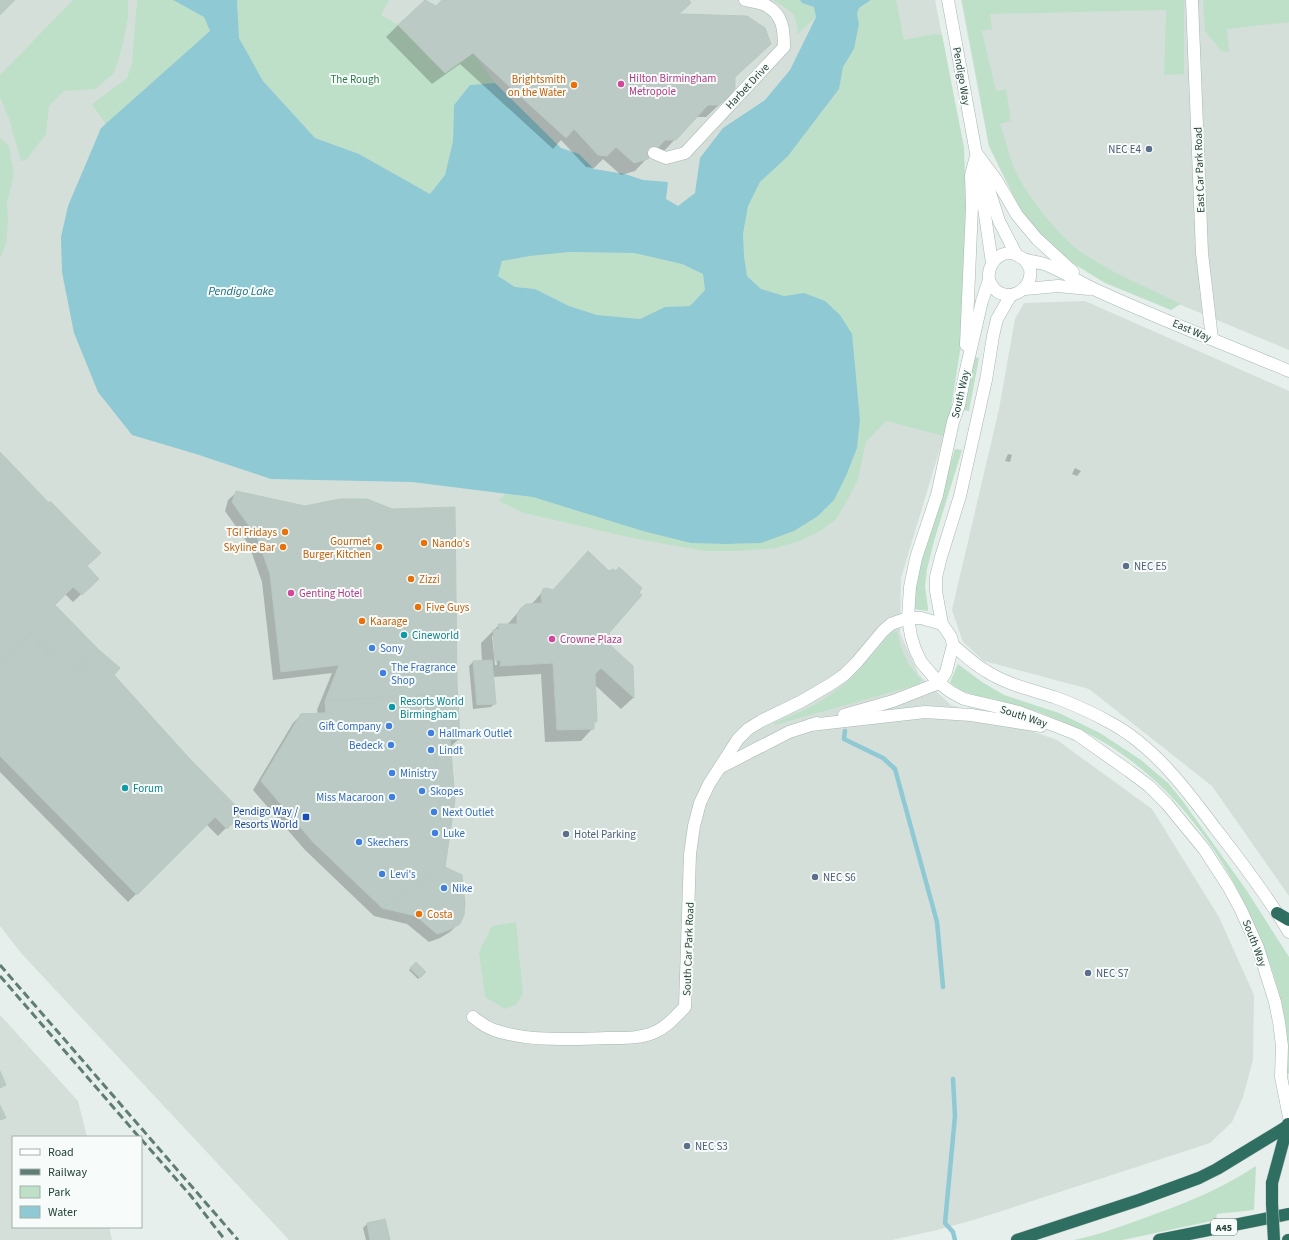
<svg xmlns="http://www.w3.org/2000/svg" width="1289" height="1240" font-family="'Source Sans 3',sans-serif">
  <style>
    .built { fill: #d4dfda }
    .green { fill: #bfe0c8 }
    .water { fill: #8ec9d4; fill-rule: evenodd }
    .shadow { fill: #0003; fill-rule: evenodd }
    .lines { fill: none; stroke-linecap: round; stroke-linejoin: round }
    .stream { stroke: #8ec9d4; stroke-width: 4.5 }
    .building { fill: #bbcac4; stroke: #b8c9c2 }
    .minor-casing { stroke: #a8b8b2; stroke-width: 13 }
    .highway-casing { stroke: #c2cac8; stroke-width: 13 }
    .minor { stroke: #fff; stroke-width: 12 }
    .highway { stroke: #2f6f62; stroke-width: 12 }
    .rail { stroke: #5f7d75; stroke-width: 3; stroke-dasharray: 8 4; stroke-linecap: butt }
    .highway-bridge-casing { stroke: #c2cac8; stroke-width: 13; stroke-linecap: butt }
    .highway-bridge { stroke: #2f6f62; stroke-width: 12 }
    .hotel-dot { fill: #d1479c; stroke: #f7fbf9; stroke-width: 1.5 }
    .food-dot { fill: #e8710a; stroke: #f7fbf9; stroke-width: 1.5 }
    .service-dot { fill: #5c6f8a; stroke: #f7fbf9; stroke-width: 1.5 }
    .culture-dot { fill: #0f9aa8; stroke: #f7fbf9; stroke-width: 1.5 }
    .shop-dot { fill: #3f7fe0; stroke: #f7fbf9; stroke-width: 1.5 }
    .transit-dot { fill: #1a4fb4; stroke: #f7fbf9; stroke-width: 1.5 }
    .labels { text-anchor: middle; stroke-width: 4; stroke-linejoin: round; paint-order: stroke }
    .shield { fill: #f7fbf9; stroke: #637a73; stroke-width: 1 }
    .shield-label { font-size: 10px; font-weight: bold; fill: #24423a }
    .street-label { font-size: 11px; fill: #24423a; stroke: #f7fbf9 }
    .hotel-label { font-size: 11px; fill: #b23c85; stroke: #f7fbf9; text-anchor: start }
    .park-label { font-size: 11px; fill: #2d7a4b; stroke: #f7fbf9 }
    .food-label { font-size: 11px; fill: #c56008; stroke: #f7fbf9; text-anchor: start }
    .service-label { font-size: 11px; fill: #4e5e75; stroke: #f7fbf9; text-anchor: start }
    .culture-label { font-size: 11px; fill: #0d838f; stroke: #f7fbf9; text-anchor: start }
    .shop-label { font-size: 11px; fill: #366cbe; stroke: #f7fbf9; text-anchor: start }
    .transit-label { font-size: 11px; fill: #164399; stroke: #f7fbf9; text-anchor: end }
    .water-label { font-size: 12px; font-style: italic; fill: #1c6f80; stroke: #f7fbf9 }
  </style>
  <rect width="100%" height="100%" fill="#e6efeb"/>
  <!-- built -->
  <g class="built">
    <path d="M0 0H935L964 148 950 415 901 578 900 633 919 675 951 705 1003 721 1057 740 1152 809 1219 917 1254 995 1253 1060 1243 1097 1232 1122 1210 1143 977 1219 937 1230 892 1240H289L21 953 0 926Z"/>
    <path d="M961 0H1289V350L1062 255 1022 213 989 146Z"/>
    <path d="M1085 301 1289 391V896L1212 786 1089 689 984 661 963 642 952 610 999 409 1015 319 1024 303Z"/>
    <path d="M0 1015 78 1101 87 1137H13V1227H109L112 1240H0Z"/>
  </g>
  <!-- green -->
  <g class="green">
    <path d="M73 0H128V17L123 43 118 62 113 74 95 89 64 91 49 106 46 134 26 160 21 161 9 119 0 97V75Z"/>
    <path d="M137 0H173L204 17 210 31 106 124 92 104 127 78 132 63Z"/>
    <path d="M237 0H389L381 15 398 25 445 73 473 53 495 83 470 85 454 105 453 141 445 175 430 194 359 154 315 138 263 81 239 38Z"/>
    <path d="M773 0H800L802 3 814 7 816 17 798 34C796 11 792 12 773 0Z"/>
    <path d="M871 0H896L904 40 934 34 942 35 964 148 967 229 963 332 950 415 944 436 886 421 866 442 858 479 848 499 836 519 820 531 797 542 776 548 738 551H705L637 539 524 513 499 501 505 494 534 497 691 543 726 544 761 543 794 531 818 516 834 500 846 476 857 447 860 420 854 364 804 293 784 296 761 289 747 276 744 256 743 234 748 206 760 182 788 156 839 89 843 67 854 49 859 24 857 14 859 8Z"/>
    <path d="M962 0H1184V74L1164 75 1166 10 990 14 992 29 982 31 996 91 1006 89 1011 121 1000 124C1005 139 1011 163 1018 176 1029 198 1063 241 1084 254 1114 274 1149 288 1181 304L1171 310 1105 283 1069 261 1041 236 1022 213 989 146Z"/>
    <path d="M1203 0H1289V22L1227 29 1229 52 1221 51 1205 31Z"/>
    <path d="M0 138 9 146 14 175 7 203 8 221 6 244 0 258Z"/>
    <path d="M569 252 634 253 682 264 703 274 705 290 690 306 665 307 640 319 597 315 569 306 535 289 515 287 498 276 502 261 530 256Z"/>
    <path d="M973 357 979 358 969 411 963 410Z"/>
    <path d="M955 449 962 450 934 541 927 569 925 587 928 608V611L914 609 916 576Z"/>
    <path d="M897 631 901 648 909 665 921 680 920 684 775 725 774 723C792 715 811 708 827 697 853 680 872 655 892 632Z"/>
    <path d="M958 664 982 682 1004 695 1059 713 1100 733 1141 760 1168 783 1182 800 1247 891 1289 957V1074L1287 1073V1067C1286 1052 1286 1037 1285 1022 1281 995 1271 965 1261 940 1225 850 1161 763 1069 725 1056 719 1042 713 1029 709 1018 706 1008 703 997 700 981 696 961 694 950 682Z"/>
    <path d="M516 922 523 994 516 1005 505 1009 485 997 479 952 492 926Z"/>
    <path d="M1256 1166 1254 1210 1217 1214 1216 1220 1123 1240H1074C1095 1236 1116 1228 1136 1221 1179 1206 1218 1191 1256 1166Z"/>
  </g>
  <!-- water -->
  <path class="water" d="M173 0H237L239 38 263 81 315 138 359 154 430 194 445 175 453 141 454 105 470 85 495 83 561 148 579 154 594 169 625 174 643 180 668 182 666 199 678 206 695 193 700 158 723 128 765 100 790 70 816 17 814 7 802 3 800 0H871L859 8 857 14 859 24 854 49 843 67 839 89 788 156 760 182 748 206 743 234 744 256 747 276 761 289 784 296 804 293 825 301 840 315 852 334 860 420 857 448 846 476 834 500 818 516 794 531 761 543 726 544 691 543 643 531 533 497 412 482 271 479 196 454 132 435 98 392 74 333 62 272 61 237 68 206 101 128 210 31 204 17ZM569 252 634 253 682 264 703 274 705 290 690 306 665 307 640 319 597 315 569 306 535 289 515 287 498 276 502 261 530 256Z"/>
  <!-- shadow -->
  <g class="shadow">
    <path d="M443 0H687L678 15 770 44 734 78V91L706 117H696L663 152H653L635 171 621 175 603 159 594 168 586 167 561 140 553 149 460 64 432 84 386 37 398 25 436 7Z"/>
    <path d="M0 454 85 566 97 579 73 602 65 594 54 605 112 675 188 758 241 813 218 836 207 825 128 902 0 772Z"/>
    <path d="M1008 454 1012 455 1010 462 1005 461Z"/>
    <path d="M1075 468 1081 471 1077 476 1072 474Z"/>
    <path d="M237 492 456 684 459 739 450 747 444 867 459 923 450 932 440 938 429 942 407 924 374 916 305 850 253 790 293 723 301 715 318 714 317 710 332 673 273 680 262 582 249 545 225 511 228 500Z"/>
    <path d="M588 553 608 632 610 646 632 666 633 698 621 709 595 685 593 728 581 741 545 742 541 674 492 677 495 703 491 707 473 709 469 666 473 662H482L481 643 499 625H507L521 609 531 605 544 590 552 591ZM492 636H494L497 665H495Z"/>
    <path d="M416 963 425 972 418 979 409 970Z"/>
    <path d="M367 1224 389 1240H366L363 1228Z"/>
  </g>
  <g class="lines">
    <!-- stream -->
    <g class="stream">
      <path d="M845 731 844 739 883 758 895 769 937 922 943 987"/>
      <path d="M953 1079 955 1116 945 1223 953 1232 955 1240"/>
    </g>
  </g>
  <!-- building -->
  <g class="building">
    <path d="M0 0H15L0 15Z"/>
    <path d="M425 0 436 6 442 0H689L691 3 679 14 747 16 765 28 771 44 735 77V91L719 105H708L676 140H665L648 159 634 163 616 147 607 156 598 155 574 129 566 138 473 53 445 73 398 25Z"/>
    <path d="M0 452 49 503 50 501 101 553 87 566 99 579 82 595 73 587 55 605 99 650 72 676 30 633 0 662Z"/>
    <path d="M236 491 305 506 340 499H367L392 509 455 507 457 684 460 739 450 740 455 800 445 867 462 875 465 904 464 915 460 924 449 930 437 934 416 916 382 908 397 898 357 860 313 842 304 804 261 781 301 714 326 713 325 701 339 665 281 672 270 574 257 537 232 502Z"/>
    <path d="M588 551 609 571 613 569 616 571 619 567 642 588 639 593 642 595 609 633 611 646 633 666 634 698 601 668 595 674 597 721 594 723V729L557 730 553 663 500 666 501 661 495 660 493 630 499 629 498 624H517V615L520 609 526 604 542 603 541 594 543 589 546 588 553 590Z"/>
    <path d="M30 633 72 676 99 650 120 668 114 675 188 757 243 813 227 829 215 817 137 895 0 756V662Z"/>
    <path d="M492 660 496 704 477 705 473 661Z"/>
    <path d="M442 694 444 749 434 750 445 867 382 908 313 842 261 781 301 714 326 713 325 701Z"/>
    <path d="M416 962 426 972 420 978 410 968Z"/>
    <path d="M0 1071 6 1085 0 1088Z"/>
    <path d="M0 1105 6 1118 0 1120Z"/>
    <path d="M385 1219 390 1240H370L367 1223Z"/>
  </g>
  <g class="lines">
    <defs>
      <g id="minor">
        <path d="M948 0 976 153 992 263"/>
        <path d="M1192 0 1202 253 1212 339"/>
        <path d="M654 153 666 158 685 153 784 47C784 30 783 15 767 6 761 2 752 2 745 0"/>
        <path d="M977 154 997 181 1017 215 1037 239 1073 272"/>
        <path d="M986 180 999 221 1016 254"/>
        <path d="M1024 259C1026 262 1029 266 1030 269 1034 291 1005 305 992 286 988 280 988 272 991 266 994 258 1002 253 1010 253 1016 253 1019 257 1024 259 1031 262 1040 262 1047 265 1064 272 1079 282 1096 290 1159 319 1225 344 1289 371"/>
        <path d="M989 280 982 301 965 374 959 405 953 422 937 495 916 558 910 587 908 618 911 636 915 649 921 662 939 683 951 692 964 699 1019 712 1066 730 1078 735 1129 771 1149 786 1167 804 1204 849 1228 886 1241 910 1258 948 1275 1002 1279 1022 1282 1046 1281 1077 1289 1117"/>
        <path d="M1025 289 1058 286 1089 289"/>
        <path d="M1011 295 997 319 993 336 986 380 960 496 941 557 936 577V591L942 624 951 637 953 645C963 654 974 664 986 671 1006 684 1031 690 1054 697 1073 704 1091 712 1109 722 1153 745 1186 789 1215 828 1241 861 1267 896 1289 932"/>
        <path d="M966 345 972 207 971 175 975 160"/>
        <path d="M939 683 946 672 953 645"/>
        <path d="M844 715 893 701 939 683"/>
        <path d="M810 725 925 712 971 715 1041 726"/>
        <path d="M721 767 789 732 817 723"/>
        <path d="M473 1017C480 1023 486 1027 494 1030 530 1042 570 1039 607 1038 622 1038 640 1039 655 1032 667 1027 676 1016 685 1007L690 854 694 826 700 803 709 784 738 739 748 729 761 721 802 701 831 684 844 675 857 662 883 631 891 624 908 618H921L942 624"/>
      </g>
      <g id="highway">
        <path d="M1277 913 1289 920"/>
        <path d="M1272 1183 1288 1124"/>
        <path d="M1017 1240 1139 1200 1199 1178 1217 1169 1286 1127"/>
        <path d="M1159 1240 1289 1214"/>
        <path d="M1288 1240H1289"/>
      </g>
    </defs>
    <!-- minor casing -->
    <use href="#minor" class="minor-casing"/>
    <!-- highway casing -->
    <use href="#highway" class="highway-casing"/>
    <!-- minor -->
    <use href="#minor" class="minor"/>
    <!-- highway -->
    <use href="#highway" class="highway"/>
    <!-- rail -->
    <g class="rail">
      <path d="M0 965 238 1240"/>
      <path d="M0 976 139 1137"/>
      <path d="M141 1139 191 1196 225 1240"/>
    </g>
    <defs>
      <path id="highway-bridge" d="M1272 1183V1204L1274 1240"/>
    </defs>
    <!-- highway-bridge casing -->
    <use href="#highway-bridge" class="highway-bridge-casing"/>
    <!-- highway-bridge -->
    <use href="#highway-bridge" class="highway-bridge"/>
  </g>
  <!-- markers -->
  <g class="hotel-dot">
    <circle cx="621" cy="84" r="4"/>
    <circle cx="291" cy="593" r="4"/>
    <circle cx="552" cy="639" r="4"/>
  </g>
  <g class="food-dot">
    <circle cx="574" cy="85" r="4"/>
    <circle cx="285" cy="532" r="4"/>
    <circle cx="424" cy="543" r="4"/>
    <circle cx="283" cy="547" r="4"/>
    <circle cx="379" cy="547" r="4"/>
    <circle cx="411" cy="579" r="4"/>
    <circle cx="418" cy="607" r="4"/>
    <circle cx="362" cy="621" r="4"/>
    <circle cx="419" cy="914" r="4"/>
  </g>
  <g class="service-dot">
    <circle cx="1149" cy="149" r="4"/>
    <circle cx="1126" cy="566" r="4"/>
    <circle cx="566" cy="834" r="4"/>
    <circle cx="815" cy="877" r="4"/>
    <circle cx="1088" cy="973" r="4"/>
    <circle cx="687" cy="1146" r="4"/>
  </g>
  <g class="culture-dot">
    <circle cx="404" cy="635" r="4"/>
    <circle cx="392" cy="707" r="4"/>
    <circle cx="125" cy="788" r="4"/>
  </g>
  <g class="shop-dot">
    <circle cx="372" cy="648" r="4"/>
    <circle cx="383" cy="673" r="4"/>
    <circle cx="389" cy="726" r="4"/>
    <circle cx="431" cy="733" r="4"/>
    <circle cx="391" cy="745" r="4"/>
    <circle cx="431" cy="750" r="4"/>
    <circle cx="392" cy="773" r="4"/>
    <circle cx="422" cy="791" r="4"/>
    <circle cx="392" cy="797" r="4"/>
    <circle cx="434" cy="812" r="4"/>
    <circle cx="435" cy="833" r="4"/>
    <circle cx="359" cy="842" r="4"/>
    <circle cx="382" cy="874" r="4"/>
    <circle cx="444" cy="888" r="4"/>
  </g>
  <rect class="transit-dot" x="302" y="813" width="8" height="8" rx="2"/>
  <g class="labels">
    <!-- shield labels -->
    <rect class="shield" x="1211" y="1219" width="26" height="16" rx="3"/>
    <g class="shield-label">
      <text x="1224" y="1231">A45</text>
    </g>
    <!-- street labels -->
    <g class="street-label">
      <text transform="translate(962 76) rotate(80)" y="4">Pendigo Way</text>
      <text transform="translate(747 86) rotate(-47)" y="4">Harbet Drive</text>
      <text transform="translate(1199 170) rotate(-92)" y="4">East Car Park Road</text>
      <text transform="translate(1192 330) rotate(23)" y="4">East Way</text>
      <text transform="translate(960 394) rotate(-77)" y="4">South Way</text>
      <text transform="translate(1024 716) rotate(18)" y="4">South Way</text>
      <text transform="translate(1255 943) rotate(69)" y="4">South Way</text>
      <text transform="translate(688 949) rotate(-88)" y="4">South Car Park Road</text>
    </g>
    <!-- hotel labels -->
    <g class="hotel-label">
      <text x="629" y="82">Hilton Birmingham<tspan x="629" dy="13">Metropole</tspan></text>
      <text x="299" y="597">Genting Hotel</text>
      <text x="560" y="643">Crowne Plaza</text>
    </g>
    <!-- park labels -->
    <g class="park-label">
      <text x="355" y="83">The Rough</text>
    </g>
    <!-- food labels -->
    <g class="food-label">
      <text x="566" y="83" text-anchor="end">Brightsmith<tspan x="566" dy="13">on the Water</tspan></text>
      <text x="277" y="536" text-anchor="end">TGI Fridays</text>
      <text x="371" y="545" text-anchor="end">Gourmet<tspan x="371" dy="13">Burger Kitchen</tspan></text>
      <text x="432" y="547">Nando's</text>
      <text x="275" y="551" text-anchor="end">Skyline Bar</text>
      <text x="419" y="583">Zizzi</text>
      <text x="426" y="611">Five Guys</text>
      <text x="370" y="625">Kaarage</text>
      <text x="427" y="918">Costa</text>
    </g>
    <!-- service labels -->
    <g class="service-label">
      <text x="1141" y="153" text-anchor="end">NEC E4</text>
      <text x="1134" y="570">NEC E5</text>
      <text x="574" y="838">Hotel Parking</text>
      <text x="823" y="881">NEC S6</text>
      <text x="1096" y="977">NEC S7</text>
      <text x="695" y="1150">NEC S3</text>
    </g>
    <!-- culture labels -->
    <g class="culture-label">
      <text x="412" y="639">Cineworld</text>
      <text x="400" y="705">Resorts World<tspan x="400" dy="13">Birmingham</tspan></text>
      <text x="133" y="792">Forum</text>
    </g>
    <!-- shop labels -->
    <g class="shop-label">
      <text x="380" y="652">Sony</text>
      <text x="391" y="671">The Fragrance<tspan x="391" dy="13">Shop</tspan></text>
      <text x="381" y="730" text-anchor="end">Gift Company</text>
      <text x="439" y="737">Hallmark Outlet</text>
      <text x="383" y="749" text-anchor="end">Bedeck</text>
      <text x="439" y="754">Lindt</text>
      <text x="400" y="777">Ministry</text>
      <text x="430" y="795">Skopes</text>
      <text x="384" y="801" text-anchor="end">Miss Macaroon</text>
      <text x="442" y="816">Next Outlet</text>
      <text x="443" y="837">Luke</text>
      <text x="367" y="846">Skechers</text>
      <text x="390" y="878">Levi's</text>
      <text x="452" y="892">Nike</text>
    </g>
    <!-- transit labels -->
    <g class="transit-label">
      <text x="298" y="815">Pendigo Way /<tspan x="298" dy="13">Resorts World</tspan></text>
    </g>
    <!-- water labels -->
    <g class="water-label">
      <text x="241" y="295">Pendigo Lake</text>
    </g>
  </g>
  <!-- legend -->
  <rect x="12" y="1136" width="130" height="92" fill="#f7fbf9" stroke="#a3b1ad"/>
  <rect x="20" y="1149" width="20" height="6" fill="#ffffff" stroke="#a3b1ad"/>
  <text x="48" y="1156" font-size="12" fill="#24423a">Road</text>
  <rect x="20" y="1169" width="20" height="6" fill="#5f7d75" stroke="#a3b1ad"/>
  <text x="48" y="1176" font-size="12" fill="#24423a">Railway</text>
  <rect x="20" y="1186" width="20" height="12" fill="#bfe0c8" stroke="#a3b1ad"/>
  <text x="48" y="1196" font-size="12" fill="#24423a">Park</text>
  <rect x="20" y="1206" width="20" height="12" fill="#8ec9d4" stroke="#a3b1ad"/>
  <text x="48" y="1216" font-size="12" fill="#24423a">Water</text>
</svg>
